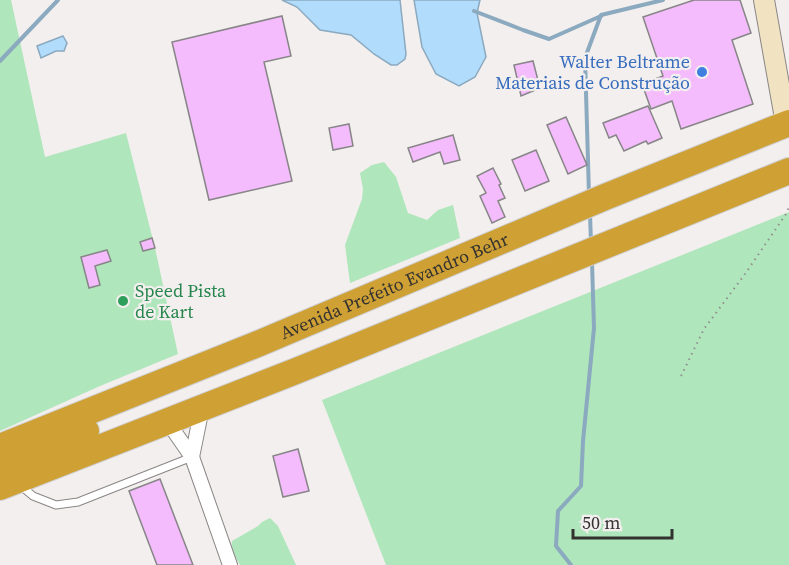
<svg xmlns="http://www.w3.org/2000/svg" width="789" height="565" font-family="'Source Serif 4',serif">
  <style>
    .green { fill: #afe6bb }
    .water { fill: #b1dcfc; stroke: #8ba9bf; stroke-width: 1.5 }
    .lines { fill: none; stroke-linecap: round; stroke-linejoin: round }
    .stream { stroke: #8ba9bf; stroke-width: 4 }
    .building { fill: #f4bcfc; stroke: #878587; stroke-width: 1.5 }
    .lane-casing { stroke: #898685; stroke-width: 9 }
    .street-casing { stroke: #898685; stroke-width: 16 }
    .secondary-casing { stroke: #898685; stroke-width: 22 }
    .highway-casing { stroke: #cecece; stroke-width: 28 }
    .path { stroke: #918f8e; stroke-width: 2; stroke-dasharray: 1.5 4.5; stroke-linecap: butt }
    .lane { stroke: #fff; stroke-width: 7 }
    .street { stroke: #fff; stroke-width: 14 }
    .secondary { stroke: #f1e2c2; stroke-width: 20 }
    .highway { stroke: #cfa033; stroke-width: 26 }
    .shop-dot { fill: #3f7fe0; stroke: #f3efee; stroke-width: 2 }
    .leisure-dot { fill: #2e9e5b; stroke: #f3efee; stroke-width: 2 }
    .labels { text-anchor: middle; stroke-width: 4.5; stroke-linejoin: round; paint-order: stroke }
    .shop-label { font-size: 18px; fill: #366cbe; stroke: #f3efee; text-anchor: end }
    .street-label { font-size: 18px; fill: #333231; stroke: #f3efee }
    .leisure-label { font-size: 18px; fill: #27864d; stroke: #f3efee; text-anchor: start }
  </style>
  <rect width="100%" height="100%" fill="#f3efee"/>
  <!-- green -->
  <g class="green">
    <path d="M0 0H11L45 157 126 133 155 248 178 354 100 386 0 431Z"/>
    <path d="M384 162 396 177 408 213 427 220 438 210 453 205 460 238 350 283 345 245 362 199 363 189 360 173 372 165Z"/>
    <path d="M789 212V565H386L322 400Z"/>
    <path d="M270 518 278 526 296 565H240L231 549 232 541 258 526 262 522Z"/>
  </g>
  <!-- water -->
  <g class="water">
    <path d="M282 0H400L406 54 405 59 397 65H391L374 54 351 35 320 30 297 7Z"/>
    <path d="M414 0H480L477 13 486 57 475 77 459 86 436 74 422 47Z"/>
    <path d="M63 36 67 43 64 51H56L41 58 37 46Z"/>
  </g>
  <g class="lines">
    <!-- stream -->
    <g class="stream">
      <path d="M474 11 523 30 549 39 601 16"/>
      <path d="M0 61 58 0"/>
      <path d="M589 195 585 58 601 15 663 0"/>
      <path d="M590 214 591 243"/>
      <path d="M571 565 556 546 558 511 581 486 583 441 594 328 592 262"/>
    </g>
  </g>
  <!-- building -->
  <g class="building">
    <path d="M694 0H740L751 33 732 40 753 104 681 129 672 101 651 109 642 84 663 76 643 17Z"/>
    <path d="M282 16 291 56 264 62 292 181 209 200 172 42Z"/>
    <path d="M533 61 540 88 521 96 514 65Z"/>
    <path d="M648 106 662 138 648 144 646 141 624 151 616 135 609 138 603 123Z"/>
    <path d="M566 117 587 165 568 174 547 125Z"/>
    <path d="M349 124 353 146 333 150 329 128Z"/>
    <path d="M453 135 460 160 444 164 440 152 413 162 408 148Z"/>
    <path d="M536 150 549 181 525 191 512 160Z"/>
    <path d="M493 168 501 184 499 185 505 198 498 201 505 217 492 223 480 196 486 193 477 176Z"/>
    <path d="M152 238 155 248 143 251 140 242Z"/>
    <path d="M107 250 111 261 95 266 100 285 89 288 81 257Z"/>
    <path d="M298 449 309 491 283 497 273 456Z"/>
    <path d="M160 479 193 565H157L129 491Z"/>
  </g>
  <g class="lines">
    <defs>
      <path id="lane" d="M20 485 33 496 56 505 78 502 192 457"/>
      <g id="street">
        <path d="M167 421 192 457 230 565"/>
        <path d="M192 457 202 408"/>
      </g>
      <path id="secondary" d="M764 0 786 124"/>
      <g id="highway">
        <path id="s1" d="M0 447 260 343 605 197 789 123"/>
        <path d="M0 468 86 431"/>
        <path d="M0 487 296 371 789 171"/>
      </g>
    </defs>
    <!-- lane casing -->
    <use href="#lane" class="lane-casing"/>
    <!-- street casing -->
    <use href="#street" class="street-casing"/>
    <!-- secondary casing -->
    <use href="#secondary" class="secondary-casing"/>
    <!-- highway casing -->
    <use href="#highway" class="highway-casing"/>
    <!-- path -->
    <path class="path" d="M681 376 704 329 745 274 786 214 789 207"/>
    <!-- lane -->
    <use href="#lane" class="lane"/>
    <!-- street -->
    <use href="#street" class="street"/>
    <!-- secondary -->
    <use href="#secondary" class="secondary"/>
    <!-- highway -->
    <use href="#highway" class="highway"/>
  </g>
  <!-- markers -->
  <circle class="shop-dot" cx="702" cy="72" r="6"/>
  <circle class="leisure-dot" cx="123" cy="301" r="6"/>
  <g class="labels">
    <!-- shop labels -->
    <g class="shop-label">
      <text x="690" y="68">Walter Beltrame<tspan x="690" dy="21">Materiais de Construção</tspan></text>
    </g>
    <!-- street labels -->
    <g class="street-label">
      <text dy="6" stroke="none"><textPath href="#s1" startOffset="426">Avenida Prefeito Evandro Behr</textPath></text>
    </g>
    <!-- leisure labels -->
    <g class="leisure-label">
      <text x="135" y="297">Speed Pista<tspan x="135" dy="21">de Kart</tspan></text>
    </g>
  </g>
  <!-- scale -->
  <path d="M573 529v9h99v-9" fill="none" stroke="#333231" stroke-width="3"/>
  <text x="582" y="529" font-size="18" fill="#333231" stroke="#f3efee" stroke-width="4.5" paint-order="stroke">50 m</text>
</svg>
